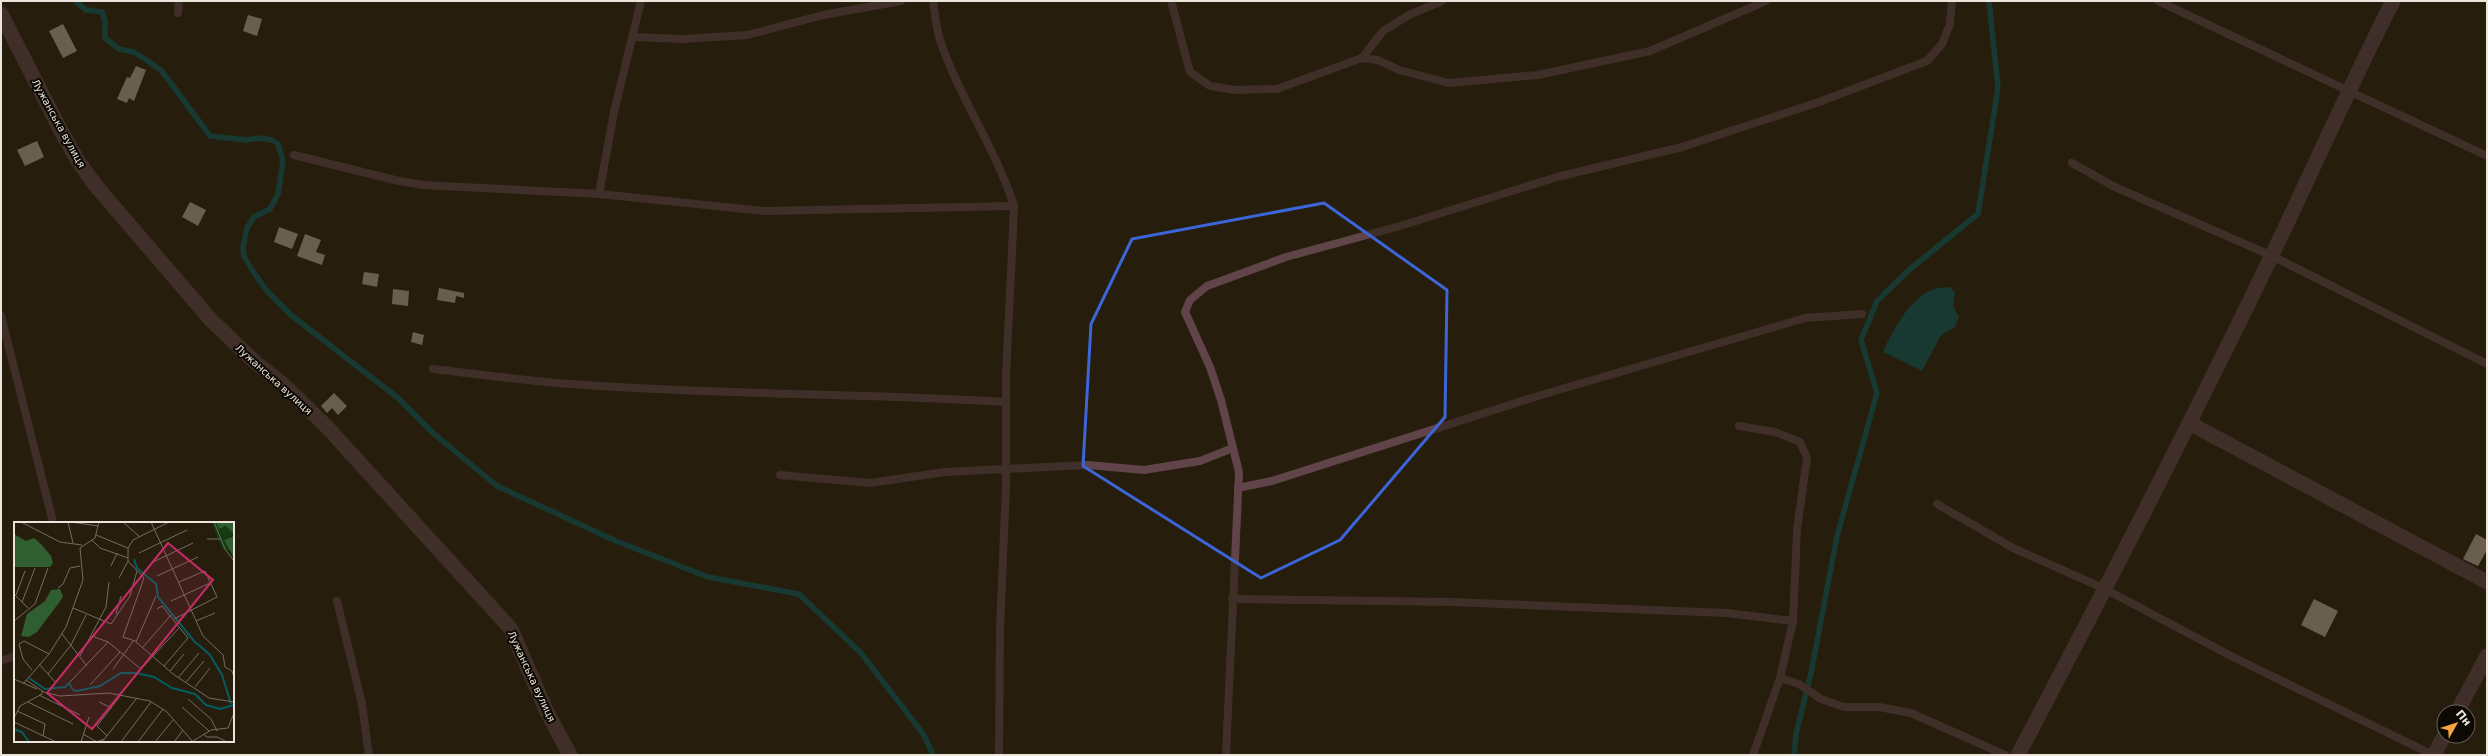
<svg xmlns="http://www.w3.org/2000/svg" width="2488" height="756" font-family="'DejaVu Sans',sans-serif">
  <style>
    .water { fill: #055c60 }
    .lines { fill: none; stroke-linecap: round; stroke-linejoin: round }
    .stream { stroke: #055c60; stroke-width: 5.5 }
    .building { fill: #bcb09d }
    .lane { stroke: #614449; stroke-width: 8 }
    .street { stroke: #614449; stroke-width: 15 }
    .marked { fill: none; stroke: #3c65d8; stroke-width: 3; stroke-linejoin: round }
    .labels { text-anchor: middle; stroke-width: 4; stroke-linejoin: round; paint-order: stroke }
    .street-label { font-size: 10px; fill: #ebe5db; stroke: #0c0803 }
    .inset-river { fill: none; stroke: #055c60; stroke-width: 2 }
    .inset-road { fill: none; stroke: #756d5f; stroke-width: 1 }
    .view { fill: #c62c68; fill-opacity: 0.15; stroke: #c62c68; stroke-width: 2 }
    .inset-edge { fill: none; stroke: #ebe5db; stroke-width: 2 }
  </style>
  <rect width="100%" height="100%" fill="#261d0d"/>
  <!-- water -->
  <path class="water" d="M1950 287 1955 293 1953 306 1959 317 1954 328 1941 335 1922 371 1883 352C1893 329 1910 298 1934 289 1939 287 1945 288 1950 287Z"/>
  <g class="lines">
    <!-- stream -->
    <g class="stream">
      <path d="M75 1 86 10 102 12 105 21V38L119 49 134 52 161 70 210 136 246 140 260 138 272 140 278 144 283 161 278 194 270 209 254 217 247 228 243 247 244 256 252 270 267 291 291 315 398 398 433 433 497 486 616 541 708 577 799 594 861 653 924 735 933 755"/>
      <path d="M1794 755 1796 734 1811 673 1837 536 1877 393 1861 340 1877 301 1910 269 1978 214 1998 88 1989 1"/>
    </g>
  </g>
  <!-- building -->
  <g class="building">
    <path d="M248 15 262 19 257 36 243 31Z"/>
    <path d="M63 24 77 51 63 58 49 31Z"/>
    <path d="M136 66 146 70 134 101 129 98 127 103 117 99 127 77 130 78Z"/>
    <path d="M37 141 44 157 25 166 17 150Z"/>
    <path d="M190 202 206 210 198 226 182 217Z"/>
    <path d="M279 227 298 234 292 249 274 242Z"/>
    <path d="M305 234 321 240 316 252 325 255 322 265 297 256Z"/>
    <path d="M364 272 379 274 377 287 362 284Z"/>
    <path d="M439 288 464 293V298L456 296 455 303 437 300Z"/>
    <path d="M393 289 409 291 408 306 392 304Z"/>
    <path d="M413 332 424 335 422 345 411 342Z"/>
    <path d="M334 393 347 406 338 415 332 408 327 413 321 406Z"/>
    <path d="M2476 534 2487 540V550L2478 566 2463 559Z"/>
    <path d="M2314 599 2338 611 2325 637 2301 625Z"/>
  </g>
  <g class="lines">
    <!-- lane -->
    <g class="lane">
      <path d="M933 1C935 14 936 28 940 40 959 97 996 149 1014 206L1006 378V487L1000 629 999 755"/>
      <path d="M1171 1 1190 72 1210 86 1235 90 1277 89 1362 58 1378 60 1399 70 1449 83 1538 75 1650 51 1766 1"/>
      <path d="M2158 1 2487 156"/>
      <path d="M178 13 179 1"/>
      <path d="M633 37 683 39 747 35 823 15 901 1"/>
      <path d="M1362 58 1383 31 1409 15 1442 1"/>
      <path d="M294 155 399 181 424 185 599 194 765 211 1014 206"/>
      <path d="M2072 163 2115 187 2272 256 2487 364"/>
      <path d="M599 194 614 112 641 1"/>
      <path d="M1 316 52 518"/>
      <path d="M433 369C479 374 525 381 571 384 715 395 861 393 1005 402"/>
      <path d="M1739 426 1775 432 1800 442 1807 458 1797 530 1793 621 1780 678 1753 755"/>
      <path d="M780 475 870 483 945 472 1005 469 1088 465 1144 470 1200 461 1233 448"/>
      <path d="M1238 488 1272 481 1541 395 1805 318 1862 314"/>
      <path d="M1937 504 2013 548 2105 589 2231 656 2433 755"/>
      <path d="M1232 599 1452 602 1727 613 1793 621"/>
      <path d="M337 601 362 704 369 755"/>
      <path d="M1 661 15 656"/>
      <path d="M1780 678 1799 684 1821 699 1844 707H1879L1911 713 2005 755"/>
      <path d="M1226 755 1239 472 1221 400 1210 367 1185 312 1190 300 1207 286 1286 257 1400 226 1557 177 1682 147 1819 102 1927 61 1942 44 1950 24 1952 1"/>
    </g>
    <!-- street -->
    <g class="street">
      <path d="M1 14 61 131 78 161 96 186 211 320 255 362 284 385 327 427 511 629 546 710 570 755"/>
      <path d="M2189 423 2487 582"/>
      <path d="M2457 712 2487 656"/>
      <path d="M2018 755C2105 590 2190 425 2271 257 2312 172 2350 85 2393 1"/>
      <path d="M2434 755 2444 736"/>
    </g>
  </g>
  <!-- marked area -->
  <path d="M0 0H2488V756H0ZM1324 203 1447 290 1445 417 1340 540 1261 578 1083 466 1091 324 1132 239Z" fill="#261d0d" fill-opacity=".55" fill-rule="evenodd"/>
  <path class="marked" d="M1324 203 1447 290 1445 417 1340 540 1261 578 1083 466 1091 324 1132 239Z"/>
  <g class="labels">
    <!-- street labels -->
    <g class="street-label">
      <text transform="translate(59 123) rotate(61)" y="4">Лужанська вулиця</text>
      <text transform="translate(274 379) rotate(42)" y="4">Лужанська вулиця</text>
      <text transform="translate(532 676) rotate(65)" y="4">Лужанська вулиця</text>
    </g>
  </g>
  <!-- overview -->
  <g transform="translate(14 522)">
    <rect width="220" height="220" fill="#261d0d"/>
    <path d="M197 0H202L206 7 212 4 220 12 210 18 215 28 212 30 207 24Z" fill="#133c15"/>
    <path d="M202 0H220V12L212 4 205 7ZM0 12 12 19 20 16 27 22 37 34 39 41 36 45H0ZM220 14V36L210 18ZM46 67 49 74 47 78 23 110 15 115 7 114 13 92 31 79 37 68Z" fill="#2f5e30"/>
    <path class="inset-river" d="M120 37 123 46 142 62 144 75 180 119 196 133 208 153 217 182M15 156 31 167 51 165 55 161 59 168 63 169 86 164 107 151H122L140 155 158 166 181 172 192 183 206 187 220 183M0 207 8 210 15 220"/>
    <path class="inset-road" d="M7 0 46 20 68 23M54 0 59 21M57 0 84 4M109 0 126 15M137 0 189 114 209 133 211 145 218 149 220 155M200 0 211 27 220 39M82 13 114 26V39L130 56 109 115 121 119 159 152 195 176 220 180M193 17H207M78 18 86 26 114 36M114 26 119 18 155 0M125 31 173 8M137 41 179 21M97 44 103 31M143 54 184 35M105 56 114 39M44 66 49 62 56 46 66 44M0 72 14 86M2 73 11 49M157 79 196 61M8 80 21 46M59 86 97 102 116 74 123 49M143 87 148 84 174 116 150 144M102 92 107 74M160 97 203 75 191 49 165 60M0 99 21 82 34 46M182 99 201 91M48 112 73 144M78 114 94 120 127 147 165 106M122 120 142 74M129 125 157 93M66 134 92 85 95 60M25 142 42 161M99 147 120 118M18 148 9 137 5 122 10 119 35 132M156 149 170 132M34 152 57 123 72 93M164 156 185 131M0 157 23 167M12 158 30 170 46 174 95 171 136 179 153 190 179 220M56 160 94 120M172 160 190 139M9 162 35 132 52 105 69 58 66 26 81 16 85 0M76 163 106 130M181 165 196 146M25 173 66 193M174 177 197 197 203 209M14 180 59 202M85 180 98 186M168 185 195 209M3 189 31 202 29 214M0 196 6 184 28 172V169M0 200 40 219M69 212 83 220 90 217M189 212 193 215H203L213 220M93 214 83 204 107 173M179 219 197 208 214 206 220 191M67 220 75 195M88 220 123 176M107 220 137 180M124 220 149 187M141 220 159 198M160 220 169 208"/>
    <path class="view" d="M154 21 199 58 78 207 33 171Z"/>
    <rect width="220" height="220" class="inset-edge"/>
  </g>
  <!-- border -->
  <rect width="2488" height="756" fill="none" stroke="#ebe5db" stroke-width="4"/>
  <!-- north arrow -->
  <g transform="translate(2456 724) rotate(51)"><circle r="19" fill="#0c0803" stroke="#656059"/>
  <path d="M0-3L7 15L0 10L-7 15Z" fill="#f5a345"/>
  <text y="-6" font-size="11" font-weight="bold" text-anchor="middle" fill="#ebe5db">Пн</text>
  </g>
</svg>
